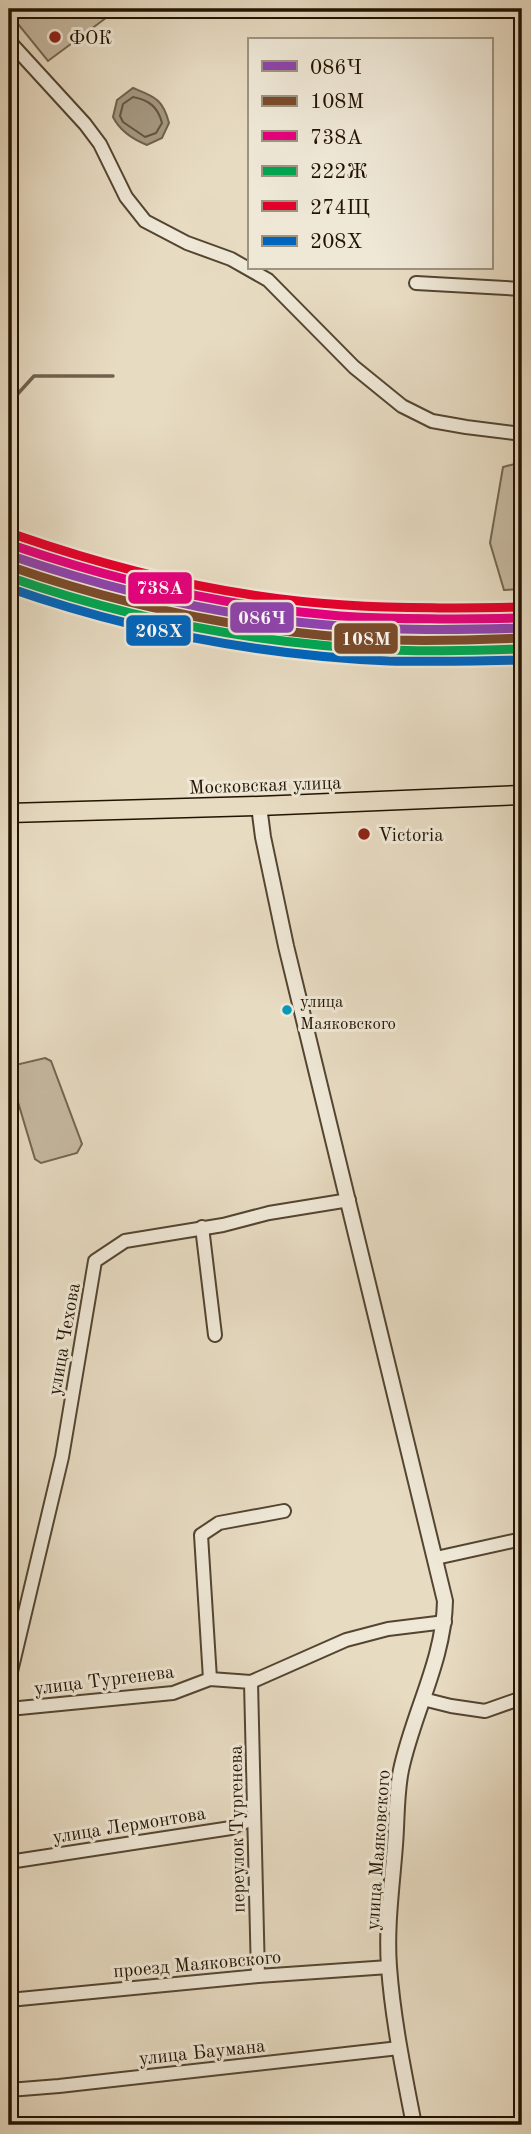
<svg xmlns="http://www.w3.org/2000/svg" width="531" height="2134" font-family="'Old Standard TT',serif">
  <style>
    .green { fill: #c6b9a1; stroke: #746651; stroke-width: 2 }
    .water { fill: #a49780; stroke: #70624d; stroke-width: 2 }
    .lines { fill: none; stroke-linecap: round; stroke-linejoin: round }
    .shore { stroke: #635540; stroke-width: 2 }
    .stream { stroke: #70624d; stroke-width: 3.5 }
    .minor-casing { stroke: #534531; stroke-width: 16 }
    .tertiary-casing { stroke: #534531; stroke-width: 18 }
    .primary-casing { stroke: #221301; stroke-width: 21 }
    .minor { stroke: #efe8d7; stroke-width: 12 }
    .tertiary { stroke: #efe8d7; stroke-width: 14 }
    .primary { stroke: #e7dbc2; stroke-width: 18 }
    .rail-1-casing { stroke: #efe8d7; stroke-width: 14 }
    .rail-2-casing { stroke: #efe8d7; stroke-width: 14 }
    .rail-3-casing { stroke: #efe8d7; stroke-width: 14 }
    .rail-4-casing { stroke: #efe8d7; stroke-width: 14 }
    .rail-5-casing { stroke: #efe8d7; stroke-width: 14 }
    .rail-6-casing { stroke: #efe8d7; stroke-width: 14 }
    .rail-1 { stroke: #8e44ad; stroke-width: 9 }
    .rail-2 { stroke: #7a4b2a; stroke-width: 9 }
    .rail-3 { stroke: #e5007d; stroke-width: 9 }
    .rail-4 { stroke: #00a651; stroke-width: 9 }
    .rail-5 { stroke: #e4002b; stroke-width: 9 }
    .rail-6 { stroke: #0065bd; stroke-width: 9 }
    .poi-dot { fill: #8f2418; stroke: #efe8d7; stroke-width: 2.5 }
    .bus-dot { fill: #039aba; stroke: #efe8d7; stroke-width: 2.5 }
    .labels { text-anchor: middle; stroke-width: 6; stroke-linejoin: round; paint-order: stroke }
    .bus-label { font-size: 17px; fill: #221301; stroke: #efe8d7; text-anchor: start }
    .poi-label { font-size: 19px; fill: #221301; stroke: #efe8d7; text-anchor: start }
    .street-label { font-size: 19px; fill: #221301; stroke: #efe8d7 }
    .line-badge { stroke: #efe8d7; stroke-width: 2.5 }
    .badge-label { font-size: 19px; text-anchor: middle; font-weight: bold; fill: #fff }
  </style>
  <rect width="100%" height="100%" fill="#e7dbc2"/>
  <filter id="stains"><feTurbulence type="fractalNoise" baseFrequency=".00286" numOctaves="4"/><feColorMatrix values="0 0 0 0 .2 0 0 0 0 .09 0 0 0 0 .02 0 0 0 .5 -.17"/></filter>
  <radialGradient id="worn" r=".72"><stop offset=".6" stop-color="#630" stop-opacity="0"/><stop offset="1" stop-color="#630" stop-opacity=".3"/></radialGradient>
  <!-- green -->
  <g class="green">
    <path d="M9 9H118L48 61 9 13Z"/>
    <path d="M522 462V589L504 590 490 543 503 467Z"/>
    <path d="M45 1058 51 1061 82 1144 77 1153 41 1163 35 1159 9 1072 11 1066Z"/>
  </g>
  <!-- water -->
  <path class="water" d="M133 88C155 97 163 99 169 123L162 138 147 145C132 139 120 131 113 117L117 100Z"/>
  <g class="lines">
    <!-- shore -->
    <path class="shore" d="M133 97C149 100 158 107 162 123L156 133 145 137 123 122 120 116 123 104Z"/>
    <!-- stream -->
    <path class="stream" d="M9 400 14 398 34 376H113"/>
    <defs>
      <g id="minor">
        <path d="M9 41 85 124 100 144 126 197 145 221 187 243 231 259 268 280 354 367 402 406 432 421 466 427 522 434"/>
        <path d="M416 283 522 289"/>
        <path d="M202 1227 215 1335"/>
        <path d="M436 1558 522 1539"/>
        <path d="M210 1679 201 1535 219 1523 284 1511"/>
        <path d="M9 1680 62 1457 95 1261 125 1241 223 1225 269 1213 349 1200"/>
        <path d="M251 1682 258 1976"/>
        <path d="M423 1699 451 1706 485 1711 522 1698"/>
        <path d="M9 1709 173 1693 210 1679 251 1682 346 1640 388 1629 445 1622"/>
        <path d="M9 1862 231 1828 254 1818"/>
        <path d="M9 2000 258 1976 389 1967"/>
        <path d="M9 2090 59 2086 399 2048"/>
      </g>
      <path id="tertiary" d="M259 806 263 837 286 946 445 1601C444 1660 413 1713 401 1770 396 1794 397 1821 395 1845 392 1886 386 1926 389 1967 393 2021 404 2073 414 2125"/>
      <path id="primary" d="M9 813 259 806 522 795"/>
    </defs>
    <!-- minor casing -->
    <use href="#minor" class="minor-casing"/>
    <!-- tertiary casing -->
    <use href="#tertiary" class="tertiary-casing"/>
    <!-- primary casing -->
    <use href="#primary" class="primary-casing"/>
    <!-- minor -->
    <use href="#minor" class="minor"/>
    <!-- tertiary -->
    <use href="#tertiary" class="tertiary"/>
    <!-- primary -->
    <use href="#primary" class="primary"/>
    <defs>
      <path id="rail-1" d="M9 555C117 592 227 618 341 626 401 631 462 630 522 628"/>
      <path id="rail-2" d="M9 566C132 609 258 634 389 640 433 641 478 640 522 638"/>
      <path id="rail-3" d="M12 545C119 582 228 607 340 616 401 620 461 619 522 618"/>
      <path id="rail-4" d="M9 577C132 620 259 644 389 650 433 652 478 650 522 649"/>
      <path id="rail-5" d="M16 535C122 572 232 598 345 605 404 609 462 608 521 607"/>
      <path id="rail-6" d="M9 588C132 631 259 655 389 661 434 662 478 661 522 660"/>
    </defs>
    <!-- rail-1 casing -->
    <use href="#rail-1" class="rail-1-casing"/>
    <!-- rail-2 casing -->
    <use href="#rail-2" class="rail-2-casing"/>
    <!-- rail-3 casing -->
    <use href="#rail-3" class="rail-3-casing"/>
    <!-- rail-4 casing -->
    <use href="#rail-4" class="rail-4-casing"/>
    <!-- rail-5 casing -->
    <use href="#rail-5" class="rail-5-casing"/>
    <!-- rail-6 casing -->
    <use href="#rail-6" class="rail-6-casing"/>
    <!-- rail-1 -->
    <use href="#rail-1" class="rail-1"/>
    <!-- rail-2 -->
    <use href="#rail-2" class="rail-2"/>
    <!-- rail-3 -->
    <use href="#rail-3" class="rail-3"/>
    <!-- rail-4 -->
    <use href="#rail-4" class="rail-4"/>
    <!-- rail-5 -->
    <use href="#rail-5" class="rail-5"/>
    <!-- rail-6 -->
    <use href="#rail-6" class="rail-6"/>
  </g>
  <!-- markers -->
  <g class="poi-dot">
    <circle cx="55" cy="37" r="7"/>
    <circle cx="364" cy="834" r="7"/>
  </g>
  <circle class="bus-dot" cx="287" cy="1010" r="6"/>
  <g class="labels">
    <!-- bus labels -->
    <g class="bus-label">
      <text x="300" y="1007">улица<tspan x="300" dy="22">Маяковского</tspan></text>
    </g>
    <!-- poi labels -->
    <g class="poi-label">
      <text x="69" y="44">ФОК</text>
      <text x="378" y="841">Victoria</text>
    </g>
    <!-- street labels -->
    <g class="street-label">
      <text transform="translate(265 784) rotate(-2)" y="7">Московская улица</text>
      <text transform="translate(63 1339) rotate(-80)" y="7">улица Чехова</text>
      <text transform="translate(104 1679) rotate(-7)" y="7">улица Тургенева</text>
      <text transform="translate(129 1824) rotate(-9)" y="7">улица Лермонтова</text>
      <text transform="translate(236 1829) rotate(-91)" y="7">переулок Тургенева</text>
      <text transform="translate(377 1850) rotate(-86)" y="7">улица Маяковского</text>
      <text transform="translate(197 1963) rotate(-5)" y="7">проезд Маяковского</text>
      <text transform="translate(202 2051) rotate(-6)" y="7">улица Баумана</text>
    </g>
  </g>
  <g class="line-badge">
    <rect x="127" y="571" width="66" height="34" rx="7" fill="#e5007d"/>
    <rect x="229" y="601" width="66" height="33" rx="7" fill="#8e44ad"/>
    <rect x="125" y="614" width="67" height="33" rx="7" fill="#0065bd"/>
    <rect x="333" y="622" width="66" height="33" rx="7" fill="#7a4b2a"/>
  </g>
  <g class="badge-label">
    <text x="160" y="594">738А</text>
    <text x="262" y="624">086Ч</text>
    <text x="159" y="637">208Х</text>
    <text x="366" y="645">108М</text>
  </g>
  <!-- margin -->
  <rect width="531" height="2134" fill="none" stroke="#e7dbc2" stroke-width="35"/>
  <rect x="10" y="10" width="510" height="2113" fill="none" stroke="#221301" stroke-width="3.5"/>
  <rect x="18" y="18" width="496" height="2099" fill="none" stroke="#221301" stroke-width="2"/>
  <!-- legend -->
  <rect x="248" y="38" width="245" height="231" fill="#efe8d7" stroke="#9d9381" stroke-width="2"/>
  <rect x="262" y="61" width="35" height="10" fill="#8e44ad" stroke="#9d9381" stroke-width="2"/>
  <text x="310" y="74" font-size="21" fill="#221301">086Ч</text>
  <rect x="262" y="96" width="35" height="10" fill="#7a4b2a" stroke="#9d9381" stroke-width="2"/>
  <text x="310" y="108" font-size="21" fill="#221301">108М</text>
  <rect x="262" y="131" width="35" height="10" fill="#e5007d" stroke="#9d9381" stroke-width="2"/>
  <text x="310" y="144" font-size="21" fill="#221301">738А</text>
  <rect x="262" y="166" width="35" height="10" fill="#00a651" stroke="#9d9381" stroke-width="2"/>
  <text x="310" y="178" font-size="21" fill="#221301">222Ж</text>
  <rect x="262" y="201" width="35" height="10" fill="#e4002b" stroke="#9d9381" stroke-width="2"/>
  <text x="310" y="214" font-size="21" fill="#221301">274Щ</text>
  <rect x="262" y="236" width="35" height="10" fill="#0065bd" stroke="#9d9381" stroke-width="2"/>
  <text x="310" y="248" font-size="21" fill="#221301">208Х</text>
  <rect width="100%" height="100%" filter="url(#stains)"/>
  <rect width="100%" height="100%" fill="url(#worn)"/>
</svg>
